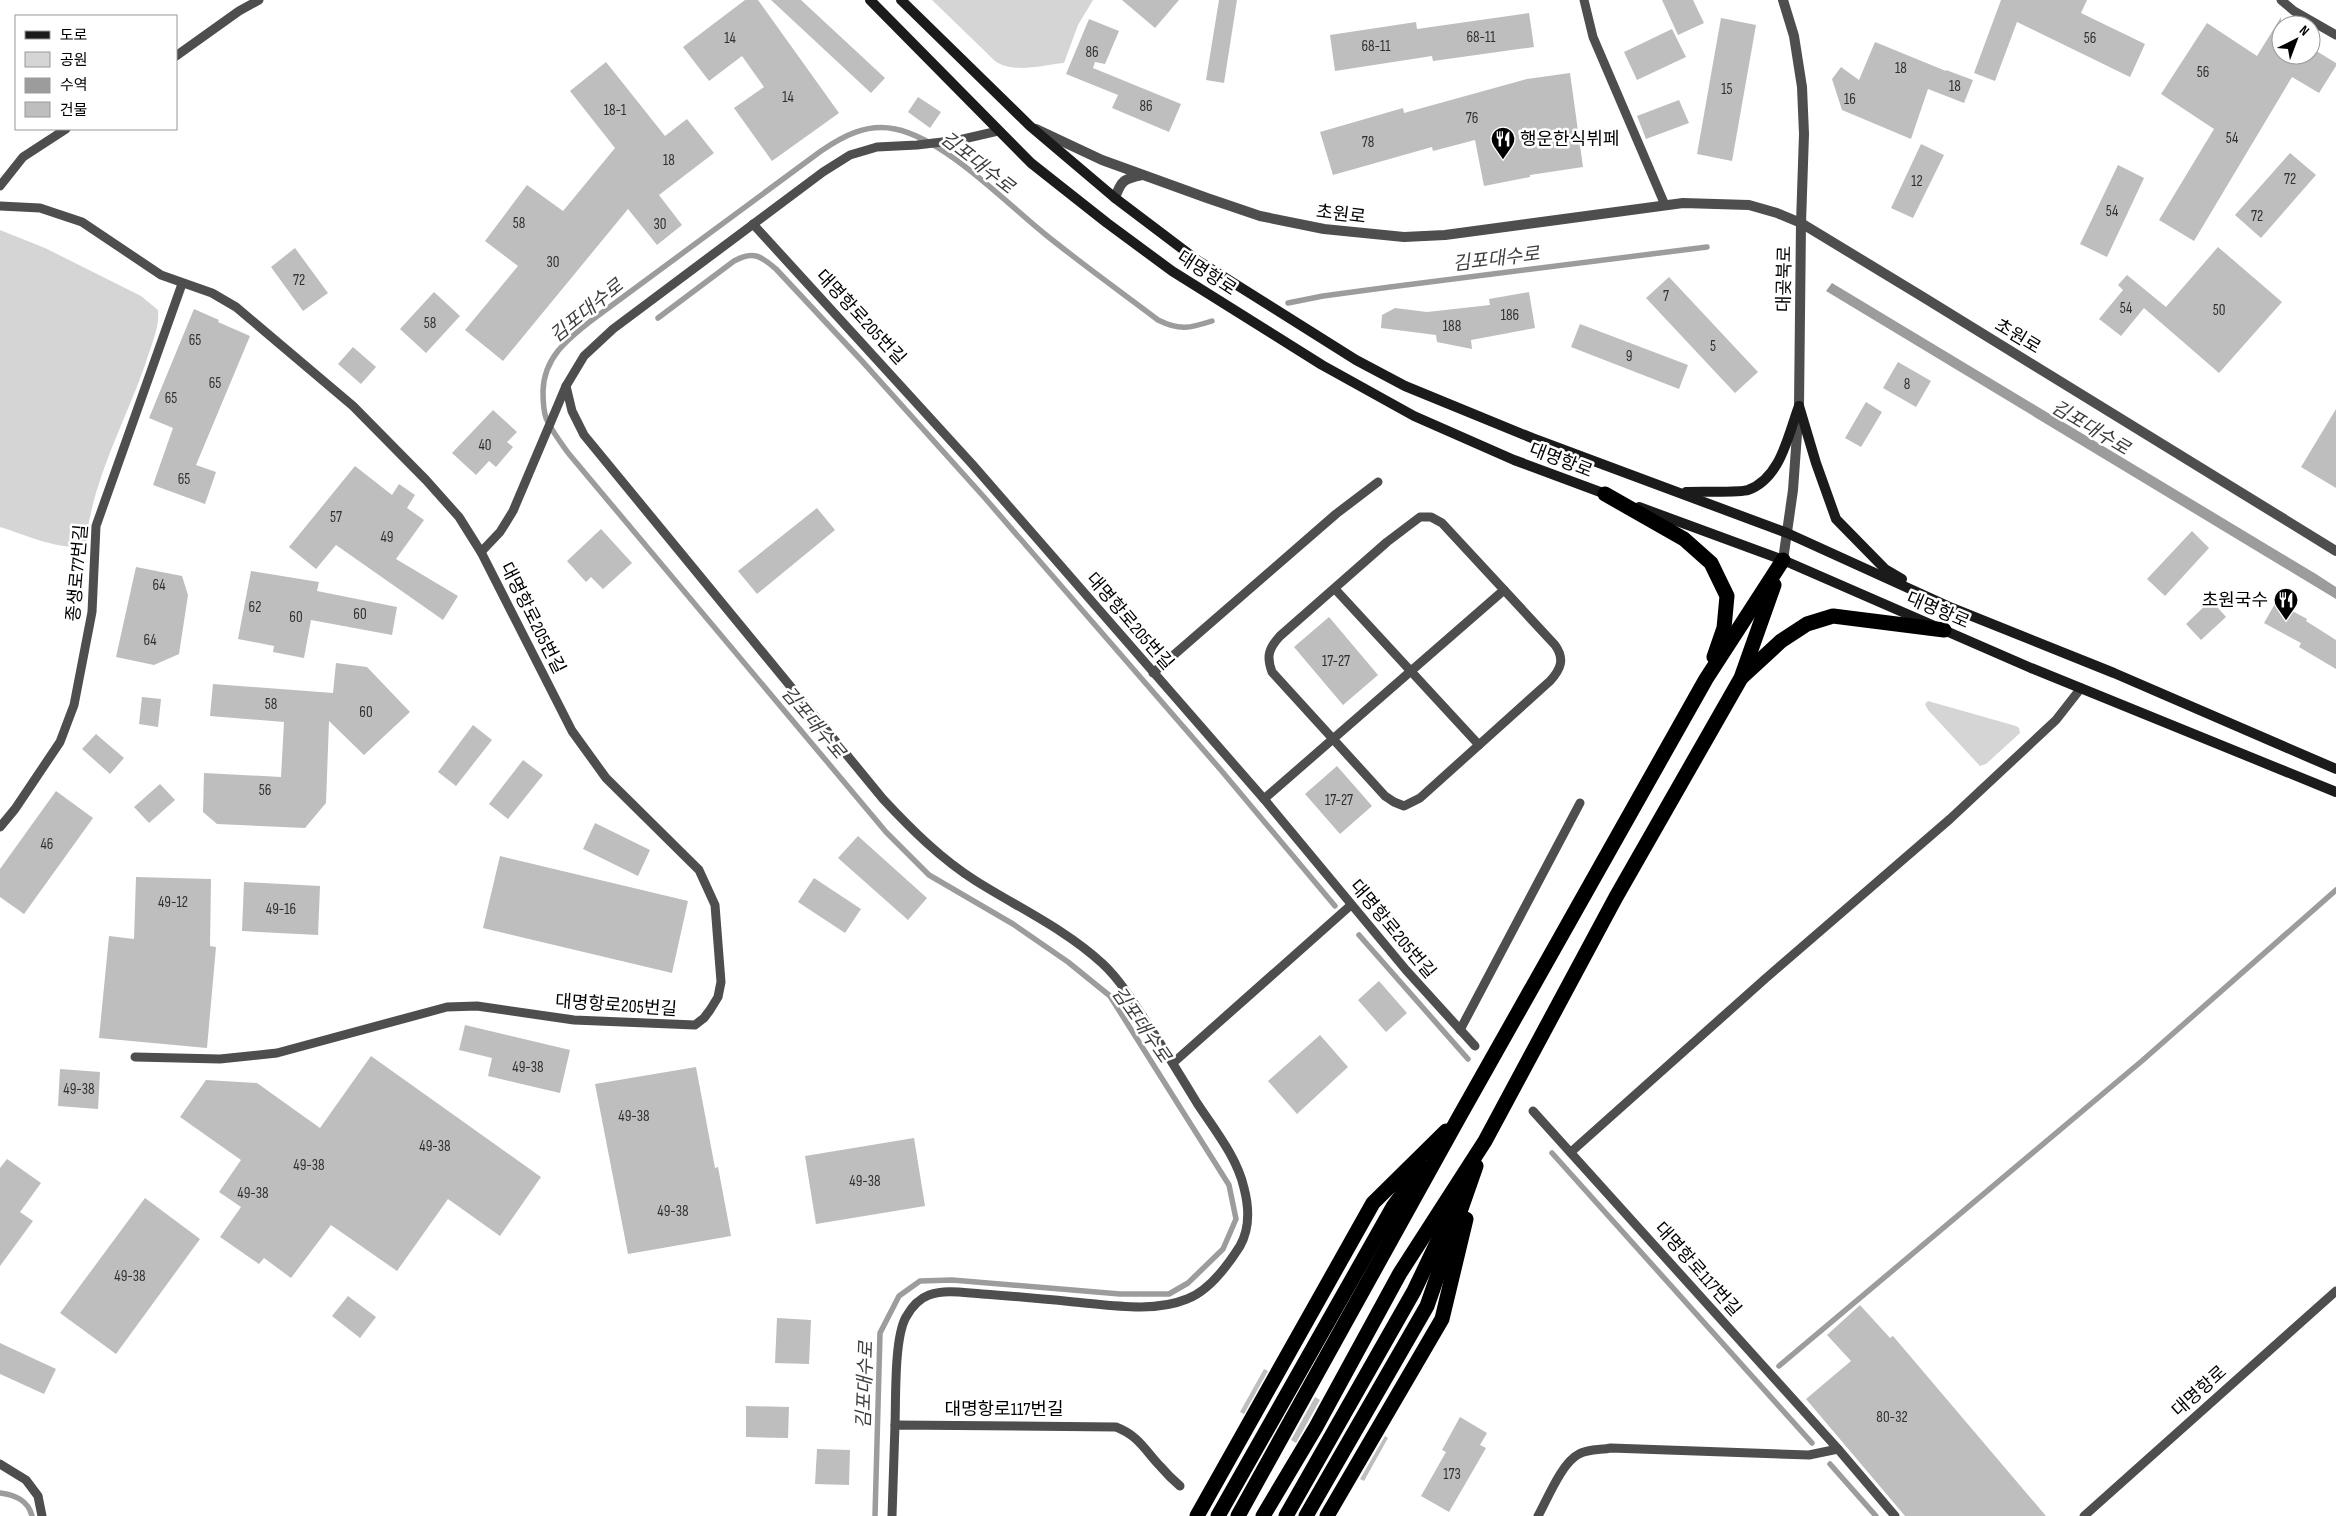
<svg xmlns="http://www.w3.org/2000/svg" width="2336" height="1516" font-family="'Sofia Sans Condensed','Noto Sans KR',sans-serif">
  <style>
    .green { fill: #d5d5d5 }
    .water { fill: #9c9c9c }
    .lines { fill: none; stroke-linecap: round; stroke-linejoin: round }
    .stream { stroke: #9c9c9c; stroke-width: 5.5 }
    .building { fill: #bebebe }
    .service { stroke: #4e4e4e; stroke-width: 9 }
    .tertiary { stroke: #4e4e4e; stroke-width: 10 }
    .secondary { stroke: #1b1b1b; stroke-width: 10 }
    .motorway { stroke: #000; stroke-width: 15 }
    .labels { text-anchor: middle; stroke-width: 5; stroke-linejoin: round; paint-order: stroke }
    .number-label { font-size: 15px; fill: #303030 }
    .poi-label { font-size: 18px; fill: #000; stroke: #fff; text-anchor: start }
    .street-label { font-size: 18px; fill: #000; stroke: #fff }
    .water-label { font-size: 19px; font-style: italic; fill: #3d3d3d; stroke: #fff }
  </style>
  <rect width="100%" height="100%" fill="#fff"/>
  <!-- green -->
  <g class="green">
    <path d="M932 0H1093L1078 25 1064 63C1042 65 1013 74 995 61Z"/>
    <path d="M0 230 45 248 141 296 158 310C160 327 151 345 146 362 126 420 91 483 86 544 66 554 21 533 0 527Z"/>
    <path d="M1928 701 2016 726 2019 728 2020 733 1986 764 1980 766 1928 710 1925 704Z"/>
  </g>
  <!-- water -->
  <path class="water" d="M1832 283 2316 574 2336 587V599L1826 291Z"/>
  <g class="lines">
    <!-- stream -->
    <g class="stream">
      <path d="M1288 303 1323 296 1390 287 1707 247"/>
      <path d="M658 318 734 261C753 251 760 255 776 269L861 360 984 497 1220 769 1335 906"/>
      <path d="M1359 935 1468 1059"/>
      <path d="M1552 1153 1812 1443"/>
      <path d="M1779 1366 2143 1060 2336 890"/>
      <path d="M1830 1464 1876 1516"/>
      <path d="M0 1493C15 1495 28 1500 32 1516"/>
      <path d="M875 1516 880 1333 899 1296 920 1281 952 1280 1120 1294H1169L1188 1283 1223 1249 1236 1219 1229 1185 1110 996 1068 962 1013 924 929 875 886 832 569 454C561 443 551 430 546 418 543 409 543 400 543 391 544 357 568 339 592 320L821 151C843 136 867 123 895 129 945 139 1006 203 1046 235 1082 264 1121 292 1158 320 1180 331 1190 328 1212 321"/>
    </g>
  </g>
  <!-- building -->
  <g class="building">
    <path d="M745 0H758L839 113 772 161 734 108 764 87 742 56 709 81 683 47Z"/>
    <path d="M771 0H801L885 78 871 93Z"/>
    <path d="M1122 0H1179L1155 28Z"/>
    <path d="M1219 0H1237L1224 83 1206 80Z"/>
    <path d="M1662 0H1693L1704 23 1678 35Z"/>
    <path d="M2001 0H2087L2081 13 2145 44 2130 77 2017 22 1995 81 1974 73Z"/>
    <path d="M1529 13 1534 47 1433 61 1432 56 1335 71 1330 35 1416 22 1417 29Z"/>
    <path d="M2281 17V55H2311L2313 49 2336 63V66L2319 93 2292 77 2194 241 2159 220 2214 129 2161 94 2207 23 2257 56Z"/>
    <path d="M1721 18 1756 25 1732 161 1697 154Z"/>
    <path d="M1089 19 1119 31 1105 64 1095 62 1093 68 1181 104 1169 132 1112 108 1118 95 1066 74Z"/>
    <path d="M1672 29 1686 57 1637 80 1624 52Z"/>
    <path d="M1875 42 1946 71V70L1973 80 1964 103 1928 89 1911 139 1842 110 1832 79 1841 67 1859 80Z"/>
    <path d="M606 62 665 136 687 119 714 153 659 195 682 225 657 245 628 209 503 361 465 330 518 266 485 241 527 185 563 211 615 148 570 91Z"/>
    <path d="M1570 73 1583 167 1530 175V177L1484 186 1475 140 1433 151 1432 147 1333 175 1320 132 1403 108 1404 113 1527 79Z"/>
    <path d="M918 97 941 112 930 128 908 112Z"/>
    <path d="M1679 100 1689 123 1646 139 1637 116Z"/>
    <path d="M1921 144 1944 155 1913 218 1891 208Z"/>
    <path d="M2290 153 2316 175 2261 238 2235 215Z"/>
    <path d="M2118 165 2144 178 2107 257 2080 244Z"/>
    <path d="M2218 247 2282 302 2219 373 2144 308 2121 336 2099 319 2123 290 2118 285 2127 275 2166 307Z"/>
    <path d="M295 248 328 293 303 311 271 267Z"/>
    <path d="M1669 277 1758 372 1735 393 1646 298Z"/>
    <path d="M434 292 460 316 426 353 400 329Z"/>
    <path d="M1529 292 1535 328 1471 340 1472 349 1437 342 1436 335 1381 328 1382 315 1395 308 1427 312 1490 305 1489 299Z"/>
    <path d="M194 309 219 320 218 322 250 336 196 465 216 472 205 504 153 485 173 428 149 418Z"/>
    <path d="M1580 324 1688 365 1679 389 1571 347Z"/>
    <path d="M353 347 376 367 361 384 338 364Z"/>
    <path d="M1898 362 1931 381 1916 407 1883 388Z"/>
    <path d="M1866 402 1882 412 1861 447 1845 438Z"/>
    <path d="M2336 409V488L2301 467Z"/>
    <path d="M493 410 517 432 507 442 513 447 496 467 489 461 476 475 452 453Z"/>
    <path d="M355 466 392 495 399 484 415 495 407 508 424 520 396 559 458 596 443 620 336 545 316 569 289 547Z"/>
    <path d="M817 508 835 530 757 594 738 571Z"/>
    <path d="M601 529 632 563 603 589 591 577 586 582 567 561Z"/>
    <path d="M2192 531 2209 548 2165 596 2147 579Z"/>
    <path d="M136 567 182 576 188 595 179 654 154 665 116 657Z"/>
    <path d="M251 571 319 582 317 591 397 607 392 635 311 620 304 658 273 652 274 646 238 639Z"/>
    <path d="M2211 600 2226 617 2201 640 2186 624Z"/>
    <path d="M2276 602 2307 619 2306 621 2336 640V669L2299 647 2301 643 2264 623Z"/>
    <path d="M1329 617 1378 675 1343 705 1294 647Z"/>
    <path d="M336 663 367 667 410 712 364 755 329 721 326 803 305 828 217 824 203 812 204 773 281 777 284 722 210 716 213 684 333 693Z"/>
    <path d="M142 697 161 699 158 727 139 724Z"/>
    <path d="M473 725 492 740 456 786 438 772Z"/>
    <path d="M96 734 124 758 110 774 82 749Z"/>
    <path d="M523 760 543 775 508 819 489 804Z"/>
    <path d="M1337 766 1372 806 1340 834 1305 794Z"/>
    <path d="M160 784 175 800 149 823 134 807Z"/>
    <path d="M56 791 93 818 24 914 0 897V869Z"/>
    <path d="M595 823 650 850 638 876 583 849Z"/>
    <path d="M858 836 927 898 908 920 838 858Z"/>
    <path d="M500 856 688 901 672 973 483 928Z"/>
    <path d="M136 877 211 879 210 946 216 947 207 1048 99 1038 109 936 134 939Z"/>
    <path d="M814 878 861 909 845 933 798 902Z"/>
    <path d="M244 882 320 886 318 935 242 931Z"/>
    <path d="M1379 981 1407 1013 1386 1032 1358 1000Z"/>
    <path d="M465 1025 570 1050 560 1093 488 1076 492 1058 459 1050Z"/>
    <path d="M1320 1035 1348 1067 1297 1114 1268 1081Z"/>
    <path d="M371 1056 541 1177 500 1236 448 1199 397 1271 331 1225 291 1278 264 1258 259 1264 220 1237 241 1207 219 1192 241 1160 180 1117 206 1080 257 1083 320 1128Z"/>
    <path d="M696 1067 715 1168 718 1167 731 1236 628 1254 595 1084Z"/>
    <path d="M60 1069 100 1072 98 1109 58 1106Z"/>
    <path d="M914 1138 925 1206 816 1224 805 1156Z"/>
    <path d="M7 1159 41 1183 20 1212 33 1221 0 1266V1168Z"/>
    <path d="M145 1198 200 1239 116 1354 60 1313Z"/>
    <path d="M348 1296 376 1317 360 1338 332 1316Z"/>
    <path d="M1860 1305 1890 1338 1893 1336 2046 1516H1905L1806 1399 1851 1361 1827 1335Z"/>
    <path d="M777 1318 811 1320 809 1364 775 1363Z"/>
    <path d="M0 1343 56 1369 44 1394 0 1374Z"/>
    <path d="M1264 1369 1268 1371 1244 1414 1240 1412Z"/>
    <path d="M1315 1397 1320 1400 1296 1443 1291 1440Z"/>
    <path d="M746 1406 789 1407 788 1438 746 1437Z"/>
    <path d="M1460 1417 1487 1433 1480 1445 1486 1448 1449 1512 1421 1496 1446 1452 1442 1450Z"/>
    <path d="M1385 1436 1388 1438 1364 1481 1360 1479Z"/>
    <path d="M817 1449 850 1450 849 1485 815 1484Z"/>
  </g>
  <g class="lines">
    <!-- service -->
    <g class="service">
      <path d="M1584 0 1593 37 1665 205"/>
      <path d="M2281 0 2294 11 2336 35"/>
      <path d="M176 56 239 11 259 0"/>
      <path d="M0 186 23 157 66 129"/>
      <path d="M0 206 40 208 82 222 161 275 212 293 236 307 353 406 426 480 459 517 481 552 572 731 606 778 699 870 715 905 721 982 718 997 710 1010 704 1018 695 1025 574 1020 477 1006 447 1007 277 1053 220 1059 135 1057"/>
      <path d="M753 224 972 464 1264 799 1406 970 1475 1046"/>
      <path d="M566 386 572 411 584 435 883 799C911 829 941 859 976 881 1019 908 1065 929 1103 964 1119 979 1133 1001 1145 1020 1163 1047 1180 1075 1197 1103 1214 1129 1237 1157 1244 1188 1249 1207 1250 1228 1240 1246 1228 1265 1209 1291 1187 1299 1153 1313 1110 1305 1074 1302 1044 1299 1013 1296 982 1294 965 1293 946 1289 929 1295 918 1299 911 1308 906 1317 894 1338 896 1399 895 1425"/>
      <path d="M1420 517H1431L1442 523 1555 645C1565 659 1561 669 1550 681L1420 798 1404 806 1394 802 1385 796 1272 672C1266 656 1269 648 1280 636L1387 542Z"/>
      <path d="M481 552 500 532 513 511 566 386 584 356 613 329 823 172 850 155 877 147 917 145 959 140 998 131"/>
      <path d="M1335 589 1479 745"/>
      <path d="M1153 673 1336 514 1378 482"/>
      <path d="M1264 799 1504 590"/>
      <path d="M0 827 15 809 60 742 74 705 92 612 96 526 182 284"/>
      <path d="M1460 1030 1580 803"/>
      <path d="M1173 1063 1351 905"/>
      <path d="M1533 1111 1838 1449 1895 1516"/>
      <path d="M1571 1152 1766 978 1950 819 2056 720 2081 688"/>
      <path d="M0 1464 26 1480 38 1496 42 1516"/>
      <path d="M892 1516 895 1425 1116 1427C1139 1436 1144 1449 1160 1466 1166 1473 1173 1480 1180 1486"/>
      <path d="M1538 1516C1547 1500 1562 1462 1579 1454 1588 1449 1601 1450 1611 1448L1809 1455 1838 1449"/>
      <path d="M2084 1516 2336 1291"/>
    </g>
    <!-- tertiary -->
    <g class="tertiary">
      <path d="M1036 129 1102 160 1207 198 1260 216 1324 229 1404 237 1445 235 1683 203 1749 205 1777 213 1801 223 1923 297 2336 551"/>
      <path d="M1115 198C1121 181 1123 179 1142 175"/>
      <path d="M1783 560 1793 490 1799 406 1801 223 1804 134 1802 87 1794 36 1783 0"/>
    </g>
    <!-- secondary -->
    <g class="secondary">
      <path d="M870 0 1031 163 1107 223 1172 271 1322 365 1414 416 1514 460 1611 496"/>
      <path d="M901 0 1030 126 1115 198 1197 260 1356 360 1405 386 1532 438 1787 533 1952 608 2114 673 2336 769"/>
      <path d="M1799 406 1816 463 1836 519 1885 569 1902 579"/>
      <path d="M1686 492C1699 491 1739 493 1748 490 1781 478 1788 435 1799 406"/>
      <path d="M1639 507 1783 560 2031 668 2336 792"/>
    </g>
    <!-- motorway -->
    <g class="motorway">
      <path d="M1605 494 1684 539 1711 563 1727 596 1724 628 1714 657"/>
      <path d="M1742 677 1781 641 1807 624 1833 616 1944 630"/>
      <path d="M1197 1516 1373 1203 1446 1131"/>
      <path d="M1218 1516 1393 1207 1422 1167"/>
      <path d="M1238 1516 1458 1119 1706 679 1783 560"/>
      <path d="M1263 1516 1316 1427 1400 1273 1485 1141 1616 897 1741 678 1774 585"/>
      <path d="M1286 1516 1414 1291 1459 1197"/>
      <path d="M1306 1516 1427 1306 1476 1166"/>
      <path d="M1327 1516 1442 1319 1466 1219"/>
    </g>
  </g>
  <!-- icons -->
  <defs>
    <symbol id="restaurant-pin" viewBox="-11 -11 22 30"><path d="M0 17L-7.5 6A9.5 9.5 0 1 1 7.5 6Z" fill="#000" stroke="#fff"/><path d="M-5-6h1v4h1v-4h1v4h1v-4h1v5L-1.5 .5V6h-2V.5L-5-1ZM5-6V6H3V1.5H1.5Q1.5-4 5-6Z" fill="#fff"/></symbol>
  </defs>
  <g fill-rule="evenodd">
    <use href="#restaurant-pin" x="1489" y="125" width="28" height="38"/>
    <use href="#restaurant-pin" x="2272" y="586" width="28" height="38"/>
  </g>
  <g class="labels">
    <!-- number labels -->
    <g class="number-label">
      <text x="1481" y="42">68-11</text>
      <text x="730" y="43">14</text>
      <text x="2090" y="43">56</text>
      <text x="1376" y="51">68-11</text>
      <text x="1092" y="57">86</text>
      <text x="1901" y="73">18</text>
      <text x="2203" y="77">56</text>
      <text x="1955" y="91">18</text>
      <text x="1727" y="94">15</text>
      <text x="788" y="102">14</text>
      <text x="1850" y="104">16</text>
      <text x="1146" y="111">86</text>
      <text x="615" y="115">18-1</text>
      <text x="1472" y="123">76</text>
      <text x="2232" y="143">54</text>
      <text x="1368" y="147">78</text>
      <text x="669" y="165">18</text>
      <text x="2290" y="184">72</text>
      <text x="1917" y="186">12</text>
      <text x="2112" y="216">54</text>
      <text x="2257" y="221">72</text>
      <text x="519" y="228">58</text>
      <text x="660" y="229">30</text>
      <text x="553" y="267">30</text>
      <text x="299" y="285">72</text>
      <text x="1666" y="301">7</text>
      <text x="2126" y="313">54</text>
      <text x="2219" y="315">50</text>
      <text x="1510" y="320">186</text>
      <text x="430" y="328">58</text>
      <text x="1452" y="331">188</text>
      <text x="195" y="345">65</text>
      <text x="1713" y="351">5</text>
      <text x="1629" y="361">9</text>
      <text x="215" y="388">65</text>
      <text x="1907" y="389">8</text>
      <text x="171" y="403">65</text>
      <text x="485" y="450">40</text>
      <text x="184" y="484">65</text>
      <text x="336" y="522">57</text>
      <text x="387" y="542">49</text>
      <text x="159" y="590">64</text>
      <text x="255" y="612">62</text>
      <text x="360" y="619">60</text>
      <text x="296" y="622">60</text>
      <text x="150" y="645">64</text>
      <text x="1336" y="666">17-27</text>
      <text x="271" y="709">58</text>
      <text x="366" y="717">60</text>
      <text x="265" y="795">56</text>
      <text x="1339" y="805">17-27</text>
      <text x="47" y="849">46</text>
      <text x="173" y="907">49-12</text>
      <text x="281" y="914">49-16</text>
      <text x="528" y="1072">49-38</text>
      <text x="79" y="1094">49-38</text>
      <text x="634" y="1121">49-38</text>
      <text x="435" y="1151">49-38</text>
      <text x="309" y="1170">49-38</text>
      <text x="865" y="1186">49-38</text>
      <text x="253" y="1198">49-38</text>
      <text x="673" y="1216">49-38</text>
      <text x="130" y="1281">49-38</text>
      <text x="1892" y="1422">80-32</text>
      <text x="1452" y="1479">173</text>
    </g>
    <!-- poi labels -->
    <g class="poi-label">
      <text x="1520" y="145">행운한식뷔페</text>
      <text x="2268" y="606" text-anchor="end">초원국수</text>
    </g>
    <!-- street labels -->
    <g class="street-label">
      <text transform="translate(1341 214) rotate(7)" y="6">초원로</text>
      <text transform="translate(1207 273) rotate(33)" y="6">대명항로</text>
      <text transform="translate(1784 279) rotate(-89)" y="6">대곶북로</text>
      <text transform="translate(861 317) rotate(47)" y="6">대명항로205번길</text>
      <text transform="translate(2018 336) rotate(31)" y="6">초원로</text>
      <text transform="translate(1561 460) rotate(21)" y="6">대명항로</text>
      <text transform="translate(77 573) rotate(-85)" y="6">종생로77번길</text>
      <text transform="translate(1938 610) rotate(23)" y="6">대명항로</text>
      <text transform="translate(533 618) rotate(63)" y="6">대명항로205번길</text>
      <text transform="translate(1130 621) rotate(49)" y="6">대명항로205번길</text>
      <text transform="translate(1393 929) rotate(50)" y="6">대명항로205번길</text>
      <text transform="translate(616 1005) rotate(4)" y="6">대명항로205번길</text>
      <text transform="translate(1698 1269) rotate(48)" y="6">대명항로117번길</text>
      <text transform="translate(2199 1391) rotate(-42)" y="6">대명항로</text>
      <text x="1004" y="1415">대명항로117번길</text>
    </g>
    <!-- water labels -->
    <g class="water-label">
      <text transform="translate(978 162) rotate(38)" y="7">김포대수로</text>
      <text transform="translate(1496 258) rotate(-7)" y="7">김포대수로</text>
      <text transform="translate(586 310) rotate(-39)" y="7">김포대수로</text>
      <text transform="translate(2091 427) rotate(31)" y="7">김포대수로</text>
      <text transform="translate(814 722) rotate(50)" y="7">김포대수로</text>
      <text transform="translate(1142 1024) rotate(55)" y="7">김포대수로</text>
      <text transform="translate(864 1385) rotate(-88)" y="7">김포대수로</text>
    </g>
  </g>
  <!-- legend -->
  <rect x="15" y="15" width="162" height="115" fill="#ffffff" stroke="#999999"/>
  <rect x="25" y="31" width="25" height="8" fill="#1b1b1b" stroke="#999999"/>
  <text x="60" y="40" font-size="15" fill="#000000">도로</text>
  <rect x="25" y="52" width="25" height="15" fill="#d5d5d5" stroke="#999999"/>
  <text x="60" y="65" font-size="15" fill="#000000">공원</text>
  <rect x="25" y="78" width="25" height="15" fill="#9c9c9c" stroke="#999999"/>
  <text x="60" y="90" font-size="15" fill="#000000">수역</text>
  <rect x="25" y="102" width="25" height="15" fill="#bebebe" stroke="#999999"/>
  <text x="60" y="115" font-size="15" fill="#000000">건물</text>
  <!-- north arrow -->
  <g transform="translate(2296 40) rotate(42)"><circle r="24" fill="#ffffff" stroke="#999999"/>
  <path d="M0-4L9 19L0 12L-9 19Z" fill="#000000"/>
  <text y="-8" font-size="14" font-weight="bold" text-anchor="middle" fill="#000000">N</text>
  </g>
</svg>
